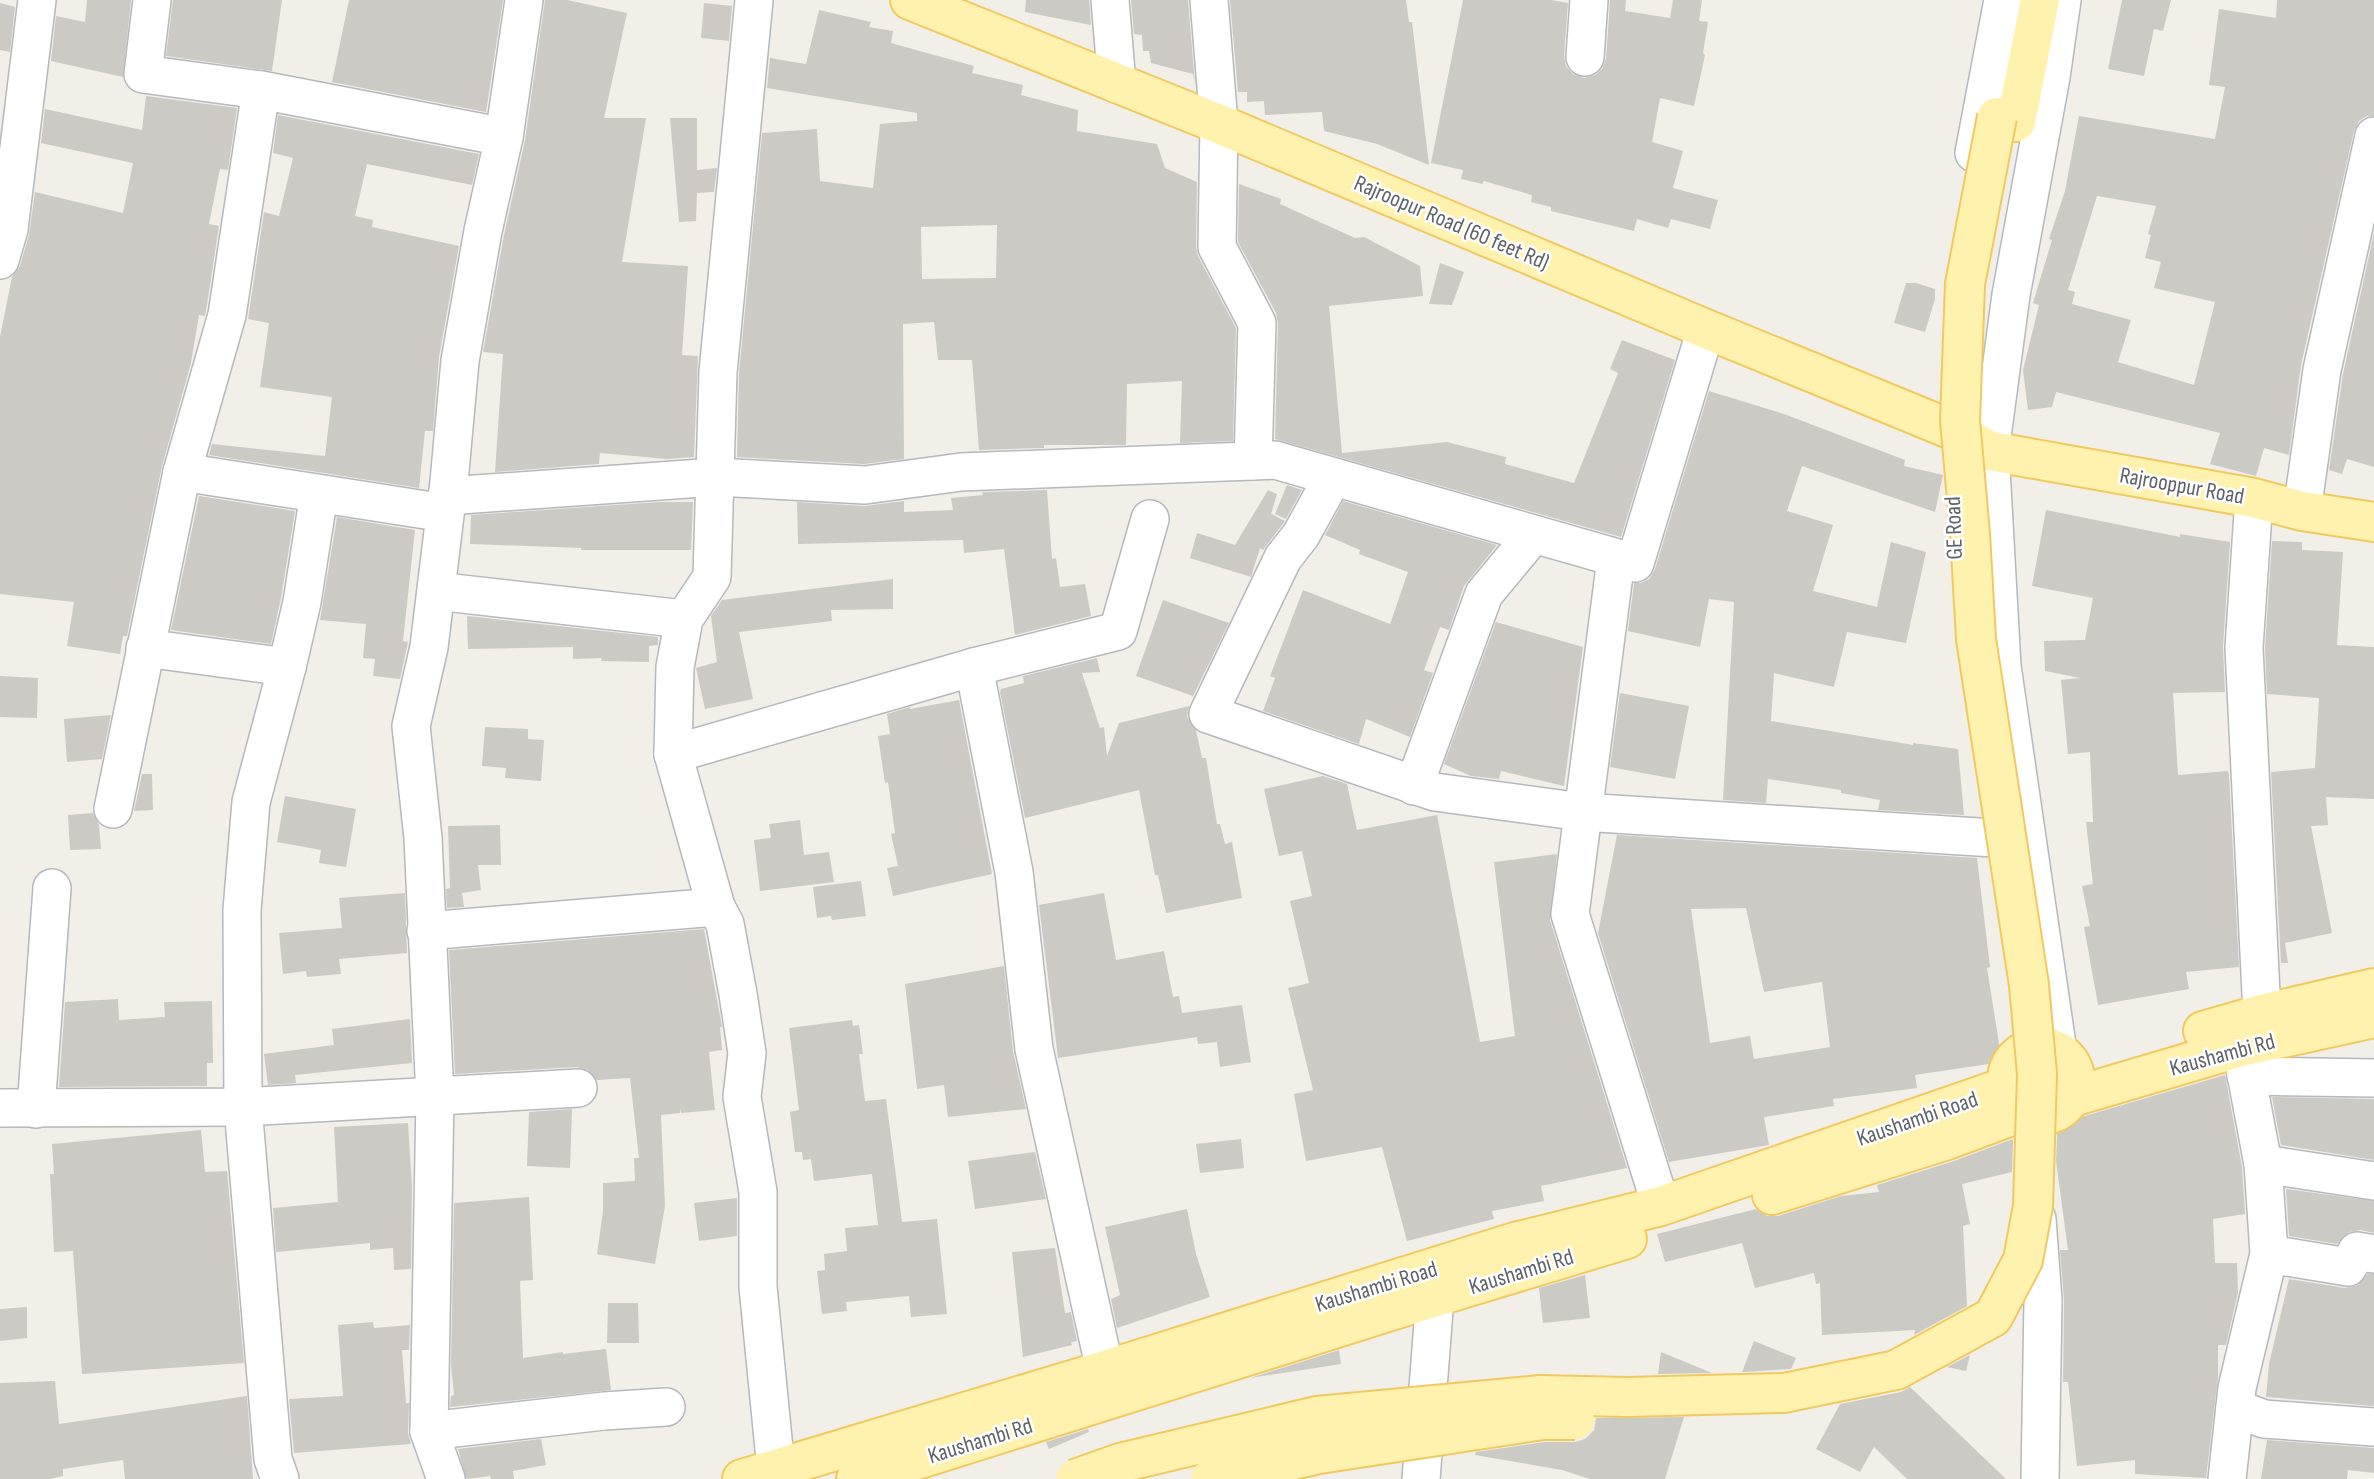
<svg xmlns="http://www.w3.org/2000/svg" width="2374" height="1479" font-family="'Sofia Sans Condensed',sans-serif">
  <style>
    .building { fill: #cccac5; fill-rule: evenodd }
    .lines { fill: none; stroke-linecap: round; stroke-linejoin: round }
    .minor-casing { stroke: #b5b8bc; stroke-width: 40 }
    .major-casing { stroke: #f2c960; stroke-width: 42 }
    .minor { stroke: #fff; stroke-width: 37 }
    .major { stroke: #fff2af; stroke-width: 38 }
    .major-bridge-casing { stroke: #f2c960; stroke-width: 42; stroke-linecap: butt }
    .major-bridge { stroke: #fff2af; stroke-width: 38 }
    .labels { text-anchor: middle; stroke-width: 5; stroke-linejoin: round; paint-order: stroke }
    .street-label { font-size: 23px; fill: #5f6368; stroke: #fff }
  </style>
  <rect width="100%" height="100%" fill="#f1efe8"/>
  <!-- building -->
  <g class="building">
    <path d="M87 0H131L123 77 51 61 56 16 85 22Z"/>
    <path d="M173 0H282L272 71 166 56Z"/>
    <path d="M349 0H503L486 112 332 82Z"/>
    <path d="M545 0H567L627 13 604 118H646L622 262 688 266 682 355 698 356 694 457 667 459 600 453 599 464 495 472 503 354 483 352 504 235 525 140Z"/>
    <path d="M1026 0H1089L1091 25 1025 12Z"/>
    <path d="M1131 0H1188L1195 84 1193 74 1151 63 1149 51H1143L1142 35 1134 34Z"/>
    <path d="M1230 0H1406L1409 22H1412L1429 165 1377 144 1324 131 1322 112 1265 115 1264 101 1247 102V92H1238Z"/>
    <path d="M1463 0H1551L1568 3 1564 56 1566 66 1573 74 1584 78 1595 75 1602 69 1606 59 1610 0H1626L1625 11 1670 18 1673 0H1702L1699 21 1708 22 1703 53 1705 55 1694 106 1660 98 1652 142 1683 151 1673 188 1718 200 1710 229 1671 219 1668 228 1637 219 1634 231 1551 211V207L1531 202 1532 195 1484 181 1482 184 1461 179 1463 170 1431 163Z"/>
    <path d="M2122 0H2171L2163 31 2154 29 2144 76 2108 69Z"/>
    <path d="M2277 0H2374V116H2367L2359 121 2354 131 2301 365 2289 455 2264 448 2256 476 2210 464 2220 433 2056 392 2052 407 2028 410 2023 370 2039 305 2033 303 2052 240 2049 239 2065 191 2079 116 2215 139 2225 87 2209 85 2219 9 2276 18ZM2097 196 2156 206 2148 234 2151 235 2145 258 2161 262 2154 288 2215 302 2194 385 2118 362 2131 320 2072 304 2075 292 2068 290Z"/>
    <path d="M0 3 15 7 10 52 0 50Z"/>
    <path d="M704 3 732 6 729 41 701 38Z"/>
    <path d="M819 10 871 22 869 27 893 31 891 43 974 66 972 73 1023 85 1021 95 1078 110 1077 131 1157 144 1165 168 1197 182 1196 247 1198 256 1236 328 1233 441 1180 443 1182 381 1127 384 1126 445H1044V448L979 450 972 360H938L934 322 903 324 904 459 864 464 737 457 739 373 762 133 817 129 820 181 873 188 880 124 917 121V113L767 88 770 58 806 64ZM997 225 996 278 922 279 921 227Z"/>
    <path d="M146 96 237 108 228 170 220 169 209 224 219 226 206 311 205 316 199 315 191 363 162 466 127 636H123L120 654 67 646 74 602 0 594V337L12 277 20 266 29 235 35 192 123 213 133 163 41 143 45 109 142 130Z"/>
    <path d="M278 115 479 154 472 185 367 164 355 216 373 220 372 227 459 246 439 357 433 431H425L419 488 209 455 212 444 325 456 332 397 260 387 269 323 248 319 264 212 279 216 293 158 273 153Z"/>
    <path d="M670 118H697V170L717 168 714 192 697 193 696 221 679 222Z"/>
    <path d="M1239 184 1281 199 1280 204 1355 238 1364 237 1420 266 1423 296 1329 306 1342 453 1447 442 1506 457 1505 464 1574 483 1618 373 1610 369 1622 340 1675 360 1621 537 1275 439 1278 323 1276 313 1238 242Z"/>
    <path d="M2374 233V467L2347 459 2342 474 2329 470 2343 374Z"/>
    <path d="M1440 263 1464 272 1452 305 1429 304Z"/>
    <path d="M1906 283H1916L1935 289V299L1925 332 1894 323Z"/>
    <path d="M1709 391 1784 414 1905 460 1904 466 1943 475 1935 512 1802 466 1787 511 1833 525 1813 591 1877 607 1891 542 1926 552 1906 643 1847 632 1834 687 1774 673 1771 721 1913 745V743L1958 749 1964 815 1878 810 1880 800 1841 793V790L1768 779 1766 803 1723 800 1734 602 1709 599 1700 647 1628 631 1634 583H1641L1649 579 1655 569Z"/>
    <path d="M1287 485 1302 490 1286 519 1275 514Z"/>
    <path d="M1047 490 1052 559 1056 558 1060 587 1085 584 1091 616 1015 635 1004 549 964 553 963 540 798 544 797 502 864 506 904 501V512L953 510 951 498 983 495 982 492Z"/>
    <path d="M1268 490 1277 494 1271 514 1285 521 1263 550 1260 548 1251 577 1190 558 1197 533 1235 545Z"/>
    <path d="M199 496 295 511 281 598 271 644 171 630Z"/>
    <path d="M1343 501 1497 545 1464 586 1449 630 1440 627 1424 670 1433 673 1410 737 1366 719 1359 744 1263 711 1275 678 1270 676 1303 590 1390 624 1408 572 1359 554 1360 550 1325 535Z"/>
    <path d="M659 502H693L691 550H581V548L470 544 471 515Z"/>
    <path d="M2046 510 2180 537V534L2230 542 2223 647 2225 692 2173 693 2178 775 2228 771 2229 775 2239 967 2186 972 2189 989 2098 1005 2084 927 2090 926 2082 886 2093 884 2086 822H2093L2090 752 2068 754 2061 680 2080 678 2045 671 2044 641 2085 640 2093 598 2032 586Z"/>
    <path d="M337 517 415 530 403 641 408 642 400 679 373 676 375 659 363 658 366 624 320 620Z"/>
    <path d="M2272 541 2302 542V550L2343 552 2337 645 2374 647V799L2326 797 2328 825 2311 826 2332 933 2285 943 2288 963H2281L2271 772 2315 768 2319 698 2267 694 2265 648Z"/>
    <path d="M893 579V609L831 610 832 621 739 632 753 699 705 709 696 668 717 662 711 616 722 600Z"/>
    <path d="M1163 600 1229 623 1193 696 1136 676Z"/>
    <path d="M467 616 658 637V645L649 646V662L601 661 602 658 573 659V647L468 649Z"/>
    <path d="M1496 622 1583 647 1564 786 1501 771 1499 779 1471 776 1444 764Z"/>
    <path d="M1097 658 1100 672 1082 673 1100 728 1104 727 1107 756 1119 723 1189 706 1187 717 1196 730 1202 758H1206L1217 824H1220L1225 844 1232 842 1242 898 1166 913 1158 875H1155L1139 790 1025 818 1000 692 1001 689 1024 683 1023 676Z"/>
    <path d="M0 676 38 678 37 718 0 717Z"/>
    <path d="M1620 693 1689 706 1675 779 1610 767Z"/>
    <path d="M959 700 992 874 893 896 887 868 898 866 891 834 895 833 888 782 885 783 878 736 890 734 887 714 910 707V709Z"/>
    <path d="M111 715 102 759 67 762 64 719Z"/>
    <path d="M485 727 528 729V739L544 740 541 781 505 778 506 768 482 766Z"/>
    <path d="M142 774H152L153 810 134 811Z"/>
    <path d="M1323 776 1347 784 1357 830 1437 815 1480 1042 1515 1036 1494 862 1557 854 1550 920 1627 1168 1541 1186 1544 1201 1492 1211 1494 1219 1407 1241 1382 1147 1306 1161 1294 1094 1313 1090 1288 988 1309 983 1290 901 1312 896 1302 851 1279 856 1264 789Z"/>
    <path d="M285 796 356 809 346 867 319 863 321 850 277 842Z"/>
    <path d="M93 813 99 825 101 849 70 850 68 815Z"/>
    <path d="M800 820 804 855 829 852 834 882 760 891 754 840 771 838 769 824Z"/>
    <path d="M500 825 501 865H478L481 890 462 893 464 907 447 908 446 889 450 888 448 826Z"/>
    <path d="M1617 835 1977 858 1990 967 1987 968 2002 1062 1915 1075 1917 1088 1833 1099 1834 1106 1764 1117 1769 1145 1669 1162 1598 933ZM1746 908 1764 992 1822 982 1830 1047 1754 1059 1750 1036 1710 1043 1691 909Z"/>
    <path d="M861 881 866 916 832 920 831 916 817 918 813 887Z"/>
    <path d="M405 893 407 953 339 959 341 974 307 977 306 971 283 974 279 933 342 928 339 898Z"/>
    <path d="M1104 893 1116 960 1164 951 1173 997 1179 996 1182 1013 1242 1005 1251 1062 1220 1067 1217 1042 1198 1044 1197 1037 1058 1058 1039 905Z"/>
    <path d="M704 929 722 1027H720L722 1050 709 1052 715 1110 681 1113V1108L680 1113 661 1115 665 1206 655 1264 597 1254 603 1211V1183L635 1181 634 1158H639L630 1078 597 1080 588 1070 577 1067 455 1074 449 950Z"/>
    <path d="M1004 966 1013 1051 1026 1109 948 1117 944 1085 917 1089 905 984Z"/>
    <path d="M118 999 119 1020 165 1017 164 1002 212 1001 213 1063H207V1086L59 1087 65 1002Z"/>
    <path d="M410 1019 412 1063 295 1075 296 1083 268 1085 264 1054 334 1045 332 1029Z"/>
    <path d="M852 1020 853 1026 859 1025 863 1054H859L865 1101 886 1099 902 1222 937 1219 947 1314 911 1317 909 1296 846 1302 847 1311 822 1314 817 1271 825 1270 824 1254 847 1251 845 1228 878 1225 872 1174 814 1181 811 1159 803 1160 802 1152H795L790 1112 799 1110 789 1028Z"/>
    <path d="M2225 1075 2242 1167 2245 1214 2213 1219 2215 1263H2237L2238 1292 2226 1345H2218V1377L2206 1478 2135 1474V1460L2077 1466 2068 1382H2063L2064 1300 2060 1250H2068L2056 1161 2058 1114 2068 1118H2078Z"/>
    <path d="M2272 1097 2374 1099V1160L2281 1145Z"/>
    <path d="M572 1109 570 1168 527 1166 529 1112Z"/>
    <path d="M408 1123 412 1187 411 1269 394 1270 393 1248 370 1250V1243L276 1252 273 1208 338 1202 334 1127Z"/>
    <path d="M201 1130 205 1172 227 1171 244 1363 82 1374 73 1251 54 1252 50 1174H54L52 1144Z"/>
    <path d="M1241 1139 1244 1168 1200 1173 1196 1144Z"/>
    <path d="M2013 1139 2012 1172 1962 1184 1970 1224 1963 1226 1967 1306 1914 1335 1915 1330 1822 1335 1820 1283 1816 1284 1814 1273 1755 1288 1742 1243 1665 1262 1657 1234 1756 1209 1767 1216H1778L1841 1196 1879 1192 1877 1185 1954 1161Z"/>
    <path d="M1035 1152 1046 1199 975 1209 968 1161Z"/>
    <path d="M2286 1189 2374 1201V1233L2361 1230 2349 1232 2337 1244 2289 1236Z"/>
    <path d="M529 1197 533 1280 520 1281 523 1358 563 1352V1354L606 1349 611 1390 450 1407 451 1396 454 1395 451 1366 454 1203Z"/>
    <path d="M737 1198V1236L699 1241 694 1203Z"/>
    <path d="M1187 1209 1196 1254 1210 1297 1117 1328 1111 1299 1120 1295 1105 1227Z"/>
    <path d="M1055 1248 1065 1313 1071 1312 1077 1341 1071 1342 1072 1345 1023 1357 1012 1252Z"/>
    <path d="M2368 1274H2374V1406L2266 1397 2269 1364 2289 1279 2345 1288 2358 1285Z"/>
    <path d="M1585 1275 1590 1318 1543 1323 1539 1288Z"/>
    <path d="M608 1303H638L639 1343H607Z"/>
    <path d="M27 1307V1338L0 1341V1309Z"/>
    <path d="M373 1322 374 1328 410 1325 409 1350H402L406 1403H409L408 1433 411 1444 294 1453 289 1399 343 1396 338 1325Z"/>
    <path d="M1754 1341 1796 1358 1791 1369 1742 1372Z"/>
    <path d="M1339 1350 1341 1364 1250 1378Z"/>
    <path d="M1661 1352 1712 1373 1658 1374Z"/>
    <path d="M1970 1355 1966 1371 1947 1367Z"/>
    <path d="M55 1381 59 1424 247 1396 253 1479H125L123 1460 63 1469V1476L50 1479H0V1383Z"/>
    <path d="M1910 1387 2006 1479H1907L1874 1447 1860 1472 1816 1449 1840 1404 1901 1392Z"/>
    <path d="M1684 1417 1665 1479H1590L1562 1470 1475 1455 1476 1452 1545 1442H1575L1585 1439 1594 1430 1596 1418Z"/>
    <path d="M1088 1429 1089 1432 1049 1449 1046 1442Z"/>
    <path d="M541 1439 546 1465 513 1471 514 1479H491L490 1476 466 1479 458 1449Z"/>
    <path d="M2267 1440 2374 1448V1473L2348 1470 2347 1479H2261Z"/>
  </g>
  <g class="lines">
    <defs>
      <g id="minor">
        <path d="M152 0 143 74 261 90 504 137"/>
        <path d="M754 0 718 372 712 577 684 619 675 667 673 754 716 907 725 924 738 994 747 1053 742 1097 758 1192V1287L776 1469"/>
        <path d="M1110 0 1117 84"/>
        <path d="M1209 0 1219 124 1217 247 1257 323 1253 461"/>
        <path d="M1585 57 1589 0"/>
        <path d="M1974 153 2003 0"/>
        <path d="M0 260 9 229 37 0"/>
        <path d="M182 472 227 315 261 90"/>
        <path d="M1333 477 1301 535 1283 558 1208 714 1435 792 1582 812 1994 838"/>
        <path d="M447 496 716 477 865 485 961 472 1275 460 1635 563 1706 329"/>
        <path d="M2254 498 2244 648 2262 1014"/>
        <path d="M2302 511 2322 370 2374 136"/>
        <path d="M1616 559 1570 914 1661 1206"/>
        <path d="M436 591 684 619"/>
        <path d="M145 648 287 667"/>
        <path d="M974 667 1014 872 1034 1049 1105 1370"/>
        <path d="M673 754 974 667 1118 631 1150 519"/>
        <path d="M1414 786 1484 594 1533 535"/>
        <path d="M113 809 182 472 445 513"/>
        <path d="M426 931 716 907"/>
        <path d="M2058 1052 2002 666 1990 451 2011 295 2051 77 2062 0"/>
        <path d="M2246 1076 2374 1078"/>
        <path d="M0 1108 243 1107 578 1088"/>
        <path d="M36 1109 52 888"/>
        <path d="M2263 1164 2374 1181"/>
        <path d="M2037 1219 2043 1300 2040 1479"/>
        <path d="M2269 1254 2348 1267 2357 1251 2374 1254"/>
        <path d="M2235 1408 2264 1419 2374 1427"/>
        <path d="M429 1431 604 1411 666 1407"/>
        <path d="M280 1479 273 1459 243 1107 242 910 251 802 287 667 302 602 319 494"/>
        <path d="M446 1479 429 1431 435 1097 423 838 411 726 429 647 449 482 460 361 483 231 504 137 524 0"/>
        <path d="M1421 1479 1435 1297 1433 1269"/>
        <path d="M2227 1479 2237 1388 2269 1254 2263 1164 2241 1047"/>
      </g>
      <g id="major">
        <path d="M910 0 1219 124 1706 329 1950 429 1990 451 2254 498 2302 511 2374 522"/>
        <path d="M2016 122 2040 0"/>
        <path d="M2203 1031 2262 1014 2374 988"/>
        <circle cx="2041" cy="1081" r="34"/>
        <path d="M2072 1097 2241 1047 2374 1018"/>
        <path d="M1772 1195 1947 1140 2025 1111"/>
        <path d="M742 1479 1105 1370 1515 1242 1661 1206 2008 1086"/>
        <path d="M856 1479 1435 1297 1627 1239"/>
      </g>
    </defs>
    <!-- minor casing -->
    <use href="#minor" class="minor-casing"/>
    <!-- major casing -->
    <use href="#major" class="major-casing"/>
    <!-- minor -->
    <use href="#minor" class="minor"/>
    <!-- major -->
    <use href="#major" class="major"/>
    <defs>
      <g id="major-bridge">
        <path d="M1075 1479 1120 1463 1317 1416 1540 1395 1627 1397 1784 1393 1896 1370 1993 1317 2023 1260 2033 1206 2037 1074 2029 985 1976 639 1970 534 1960 420 1965 284 1997 117"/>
        <path d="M1210 1479 1319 1454 1543 1420H1575"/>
      </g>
    </defs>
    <!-- major-bridge casing -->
    <use href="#major-bridge" class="major-bridge-casing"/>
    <!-- major-bridge -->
    <use href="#major-bridge" class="major-bridge"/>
  </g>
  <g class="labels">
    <!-- street labels -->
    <g class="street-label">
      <text transform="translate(1452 222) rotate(23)" y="8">Rajroopur Road (60 feet Rd)</text>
      <text transform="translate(2182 485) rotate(10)" y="8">Rajrooppur Road</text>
      <text transform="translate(1953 528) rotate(-92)" y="8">GE Road</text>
      <text transform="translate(2222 1054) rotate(-15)" y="8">Kaushambi Rd</text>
      <text transform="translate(1917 1118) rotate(-19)" y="8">Kaushambi Road</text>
      <text transform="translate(1521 1271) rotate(-17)" y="8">Kaushambi Rd</text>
      <text transform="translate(1376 1286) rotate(-17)" y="8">Kaushambi Road</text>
      <text transform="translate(980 1440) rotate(-17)" y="8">Kaushambi Rd</text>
    </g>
  </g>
</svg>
